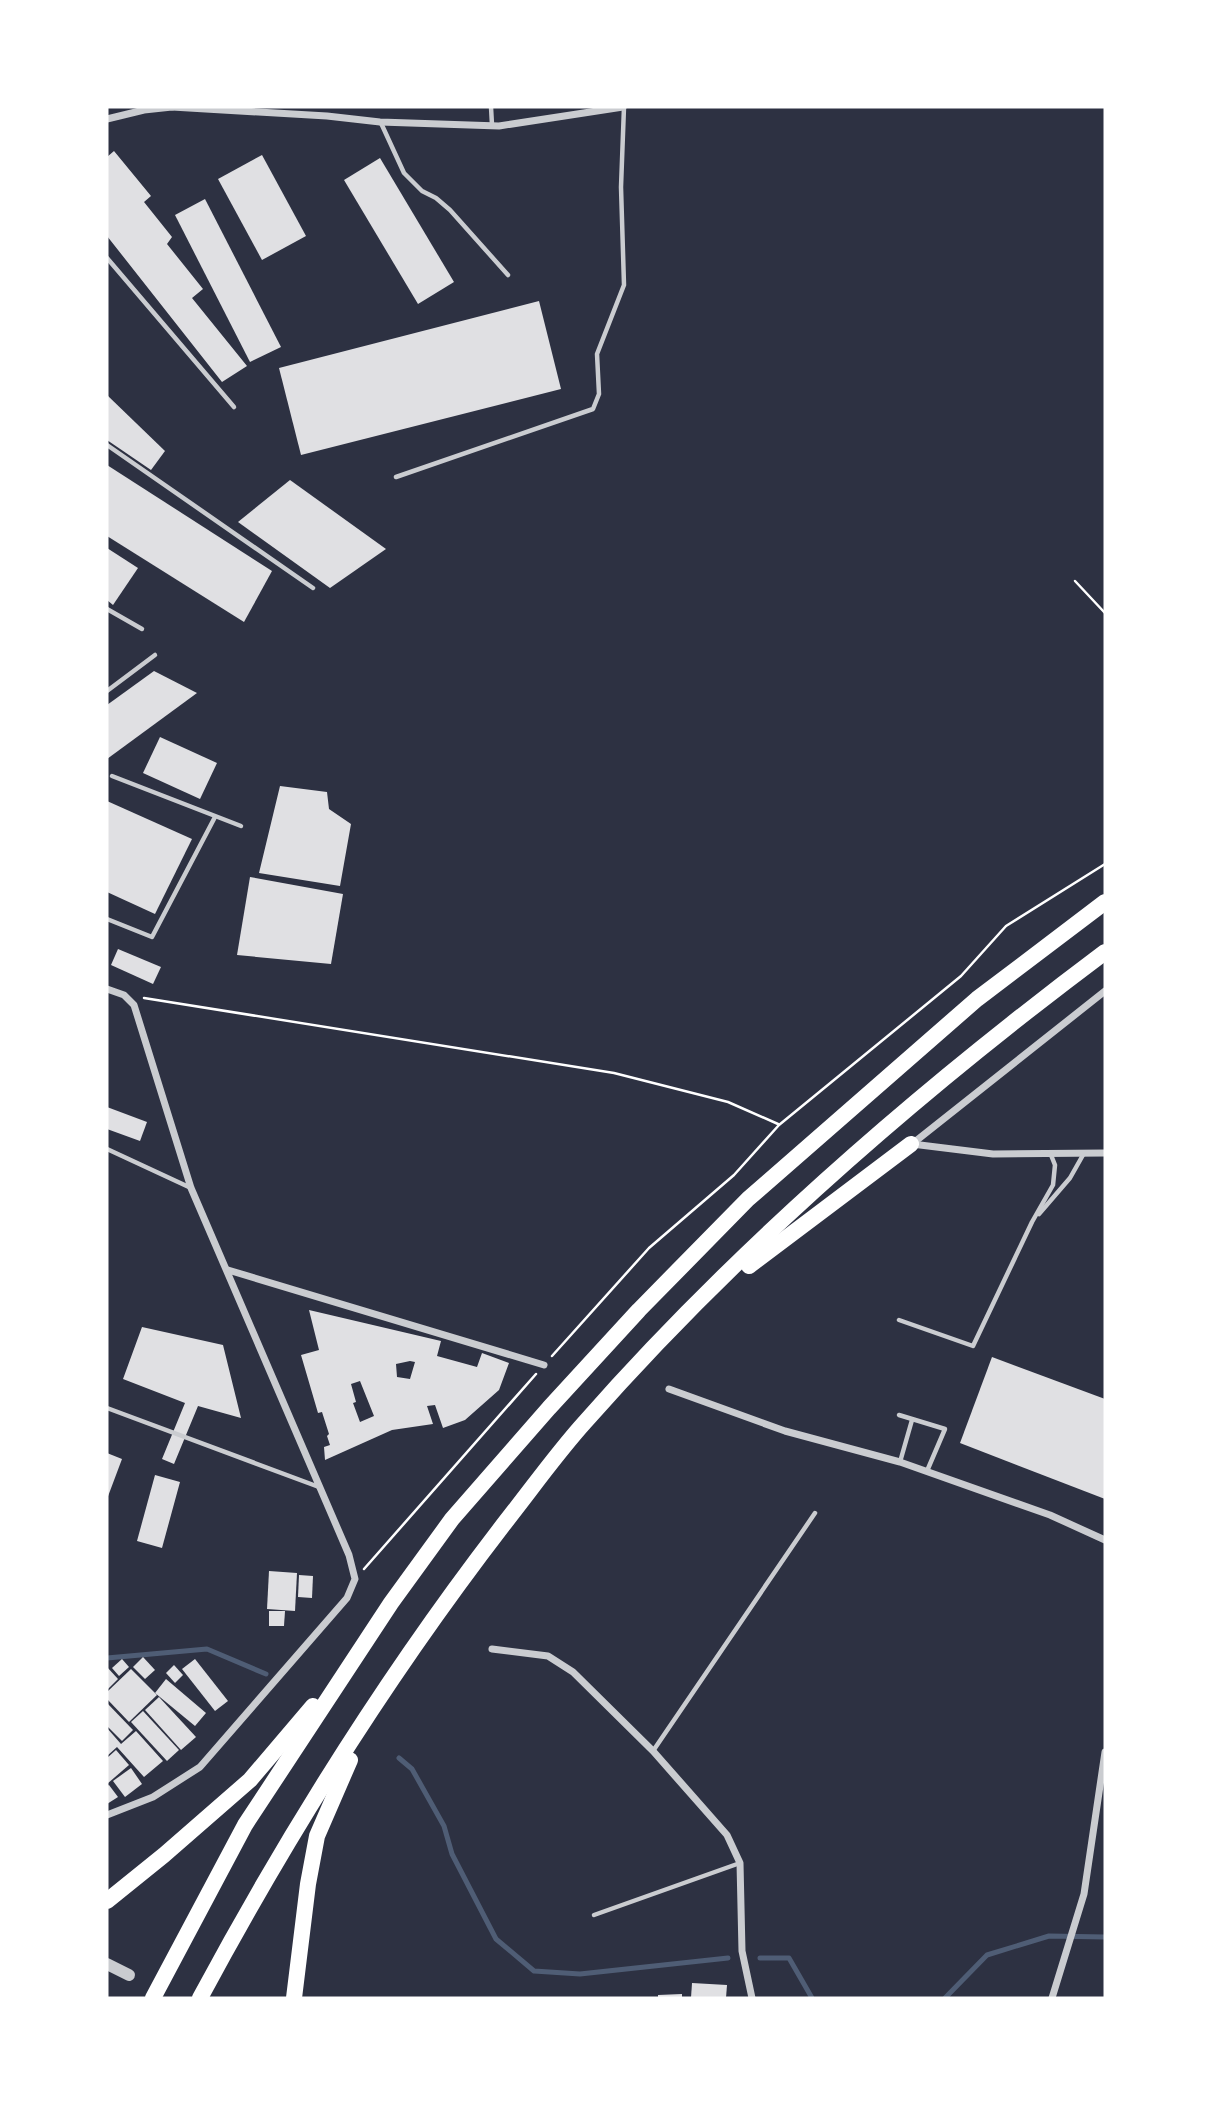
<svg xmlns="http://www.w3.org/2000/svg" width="1212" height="2105" font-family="'DM Sans',sans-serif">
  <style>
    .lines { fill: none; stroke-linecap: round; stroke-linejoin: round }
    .stream { stroke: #4f5d75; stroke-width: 5 }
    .building { fill: #e0e0e3; fill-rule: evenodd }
    .path { stroke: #fff; stroke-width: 2.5 }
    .service { stroke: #caccd0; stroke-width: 4.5 }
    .minor { stroke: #caccd0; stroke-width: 7 }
    .tertiary { stroke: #caccd0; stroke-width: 12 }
    .trunk { stroke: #fff; stroke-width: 16 }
  </style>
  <rect width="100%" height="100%" fill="#2d3142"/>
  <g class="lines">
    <!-- stream -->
    <g class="stream">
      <path d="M107 1658 207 1649 266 1674"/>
      <path d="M399 1758 412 1769 444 1826 452 1854 496 1939 534 1971 580 1974 728 1958"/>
      <path d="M760 1958H789L812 1998"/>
      <path d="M945 1998 987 1955 1049 1936 1105 1937"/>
    </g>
  </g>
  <!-- building -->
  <g class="building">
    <path d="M114 151 151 196 144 202 172 237 167 244 203 289 192 298 247 366 222 382 107 236V157Z"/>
    <path d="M262 155 306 236 262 260 218 179Z"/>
    <path d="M380 158 454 282 418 304 344 180Z"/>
    <path d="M205 199 281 347 250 362 175 215Z"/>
    <path d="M539 301 561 389 301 455 279 368Z"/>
    <path d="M107 395 165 451 151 470 107 440Z"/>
    <path d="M107 465 272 571 244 622 107 536Z"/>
    <path d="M290 480 386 549 330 588 238 522Z"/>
    <path d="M107 548 138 568 113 605 107 600Z"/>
    <path d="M154 671 197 693 107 759V705Z"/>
    <path d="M160 737 217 763 200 799 143 773Z"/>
    <path d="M280 786 327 792 329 809 351 824 340 886 259 873Z"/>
    <path d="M107 801 192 839 155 914 107 892Z"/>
    <path d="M250 877 343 894 331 964 237 955Z"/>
    <path d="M118 949 161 967 153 984 111 965Z"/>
    <path d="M107 1107 147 1122 140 1141 107 1129Z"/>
    <path d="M309 1310 441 1341 437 1356 477 1367 482 1353 509 1363 499 1390 465 1420 443 1428 435 1405 427 1406 433 1424 392 1430 325 1460 324 1447 330 1445 327 1436 329 1434 322 1412 318 1413 301 1355 319 1350ZM410 1361 415 1362 410 1379 397 1377 396 1364ZM360 1381 374 1416 360 1422 353 1403 356 1402 351 1384Z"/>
    <path d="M142 1327 223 1345 241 1418 198 1406 174 1464 162 1459 185 1403 123 1379Z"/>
    <path d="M992 1357 1105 1399V1499L960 1443Z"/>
    <path d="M107 1453 122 1459 107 1499Z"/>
    <path d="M155 1475 180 1482 162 1548 137 1541Z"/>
    <path d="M269 1571 297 1573 295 1611 267 1609Z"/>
    <path d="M299 1575 313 1576 312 1598 298 1597Z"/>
    <path d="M269 1611H285L284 1626H269Z"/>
    <path d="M143 1657 155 1670 145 1679 133 1667Z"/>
    <path d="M122 1659 129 1667 119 1676 112 1668Z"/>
    <path d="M195 1659 228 1701 215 1711 182 1669Z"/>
    <path d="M174 1665 183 1675 175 1683 166 1673Z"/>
    <path d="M107 1667 118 1679 107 1690Z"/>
    <path d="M131 1669 157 1695 129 1722 107 1699V1692Z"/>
    <path d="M166 1679 206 1713 195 1726 155 1693Z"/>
    <path d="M159 1697 196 1737 181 1750 145 1710Z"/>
    <path d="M107 1703 133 1730 122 1741 107 1726Z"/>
    <path d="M143 1711 179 1750 167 1761 131 1722Z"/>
    <path d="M107 1728 121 1744 136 1731 163 1761 144 1777 117 1747 107 1756Z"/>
    <path d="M116 1750 129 1765 107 1784V1758Z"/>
    <path d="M131 1768 142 1784 125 1797 113 1781Z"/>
    <path d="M109 1785 118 1797 107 1804V1786Z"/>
    <path d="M692 1983 727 1985 726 1998H691Z"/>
    <path d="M682 1994V1998H658V1995Z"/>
  </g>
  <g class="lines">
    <!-- path -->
    <g class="path">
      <path d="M1075 581 1105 613"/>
      <path d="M144 998 614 1073 728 1102 778 1124"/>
      <path d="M552 1356 649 1248 734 1175 779 1125 961 976 1006 926 1105 864"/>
      <path d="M364 1569 536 1374"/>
    </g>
    <!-- service -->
    <g class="service">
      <path d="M491 107 492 125"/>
      <path d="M381 123 404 173 422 191 436 198 450 210 508 275"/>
      <path d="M107 258 234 407"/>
      <path d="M107 445 313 588"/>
      <path d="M396 477 593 409 599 394 597 354 624 285 621 187 624 107"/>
      <path d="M107 609 142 629"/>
      <path d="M107 691 155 655"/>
      <path d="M112 776 241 826"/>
      <path d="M107 919 152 937 215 817"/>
      <path d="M107 1149 191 1188"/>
      <path d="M1039 1214 1070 1178 1083 1155"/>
      <path d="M899 1320 973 1346 1032 1222 1053 1185 1055 1165 1051 1155"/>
      <path d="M107 1408 319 1487"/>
      <path d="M899 1415 945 1429 927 1471"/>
      <path d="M900 1462 912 1420"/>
      <path d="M653 1751 815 1513"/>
      <path d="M594 1915 740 1863"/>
    </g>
    <!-- minor -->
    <g class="minor">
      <path d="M172 107 327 116 380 122 499 126 623 107"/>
      <path d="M107 119 144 110 172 107"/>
      <path d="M107 989 124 995 134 1005 191 1188 349 1555 355 1579 347 1598 200 1767 153 1797 107 1815"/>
      <path d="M912 1144 1105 991"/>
      <path d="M912 1144 993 1154 1105 1153"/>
      <path d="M228 1270 544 1365"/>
      <path d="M669 1389 785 1431 900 1462 1050 1515 1105 1540"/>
      <path d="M492 1649 548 1656 573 1672 653 1751 727 1835 740 1863 742 1951 752 1998"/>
      <path d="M1052 1998 1084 1894 1105 1752"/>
    </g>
    <!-- tertiary -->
    <path class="tertiary" d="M107 1964 129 1975"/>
    <!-- trunk -->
    <g class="trunk">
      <path d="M749 1266 911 1144"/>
      <path d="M107 1901 164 1855 250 1780 313 1706"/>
      <path d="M153 1998 245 1825 391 1603 452 1519 549 1408 639 1310 748 1199 977 999 1105 902"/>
      <path d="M200 1998C289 1832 391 1670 507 1520 533 1487 557 1453 585 1422 740 1246 918 1092 1105 952"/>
      <path d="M294 1998 308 1884 317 1836 350 1760"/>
    </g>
  </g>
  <!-- border -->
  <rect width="1212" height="2105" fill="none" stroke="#ffffff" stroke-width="217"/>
</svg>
